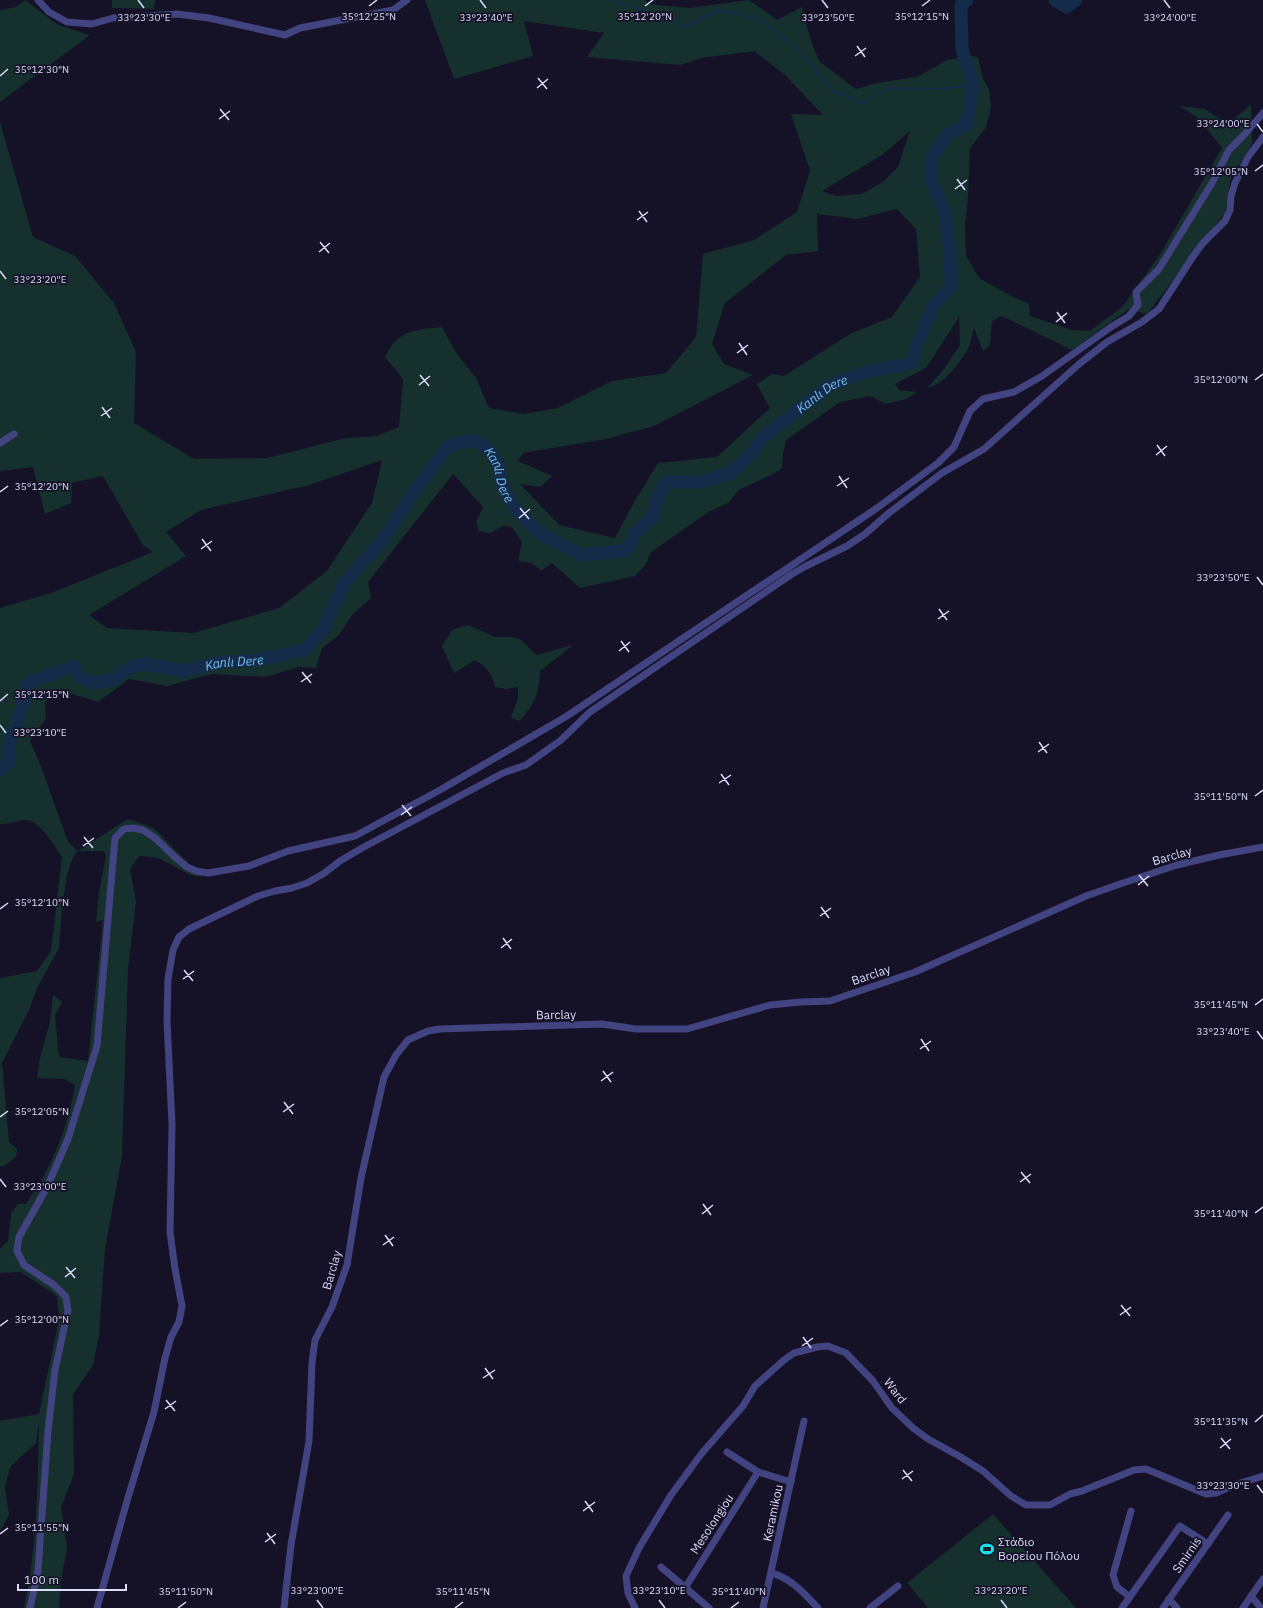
<svg xmlns="http://www.w3.org/2000/svg" width="1263" height="1608" font-family="'IBM Plex Sans',sans-serif">
  <style>
    .green { fill: #16302e; fill-rule: evenodd }
    .lines { fill: none; stroke-linecap: round; stroke-linejoin: round }
    .stream { stroke: #142b49; stroke-width: 2 }
    .river { stroke: #142b49; stroke-width: 13 }
    .minor { stroke: #424381; stroke-width: 7 }
    .ticks { fill: none; stroke: #dddbfc; stroke-width: 1.5 }
    .labels { text-anchor: middle; stroke-width: 3.5; stroke-linejoin: round; paint-order: stroke }
    .street-label { font-size: 12px; fill: #dddbfc; stroke: #151227 }
    .poi-label { font-size: 12px; fill: #dddbfc; stroke: #151227; text-anchor: start }
    .water-label { font-size: 13px; font-style: italic; fill: #73bef2; stroke: #151227 }
    .ticks-label { font-size: 10px; text-anchor: middle; fill: #dddbfc; stroke: #151227; stroke-width: 3.5; stroke-linejoin: round; paint-order: stroke }
  </style>
  <rect width="100%" height="100%" fill="#151227"/>
  <!-- green -->
  <g class="green">
    <path d="M25 0 58 25 90 35 0 102V10L16 7Z"/>
    <path d="M112 0H155L154 9 112 8Z"/>
    <path d="M425 0H645L648 4 689 8 749 0 777 20 802 7 811 41 819 61 856 89 877 83 917 77 947 60 974 56 978 58 983 79 989 89 991 108 986 127 970 148 968 196 965 226 966 256 979 278 1013 297 1029 304 1030 316 1072 330 1090 331 1123 306 1159 256 1222 148 1197 117 1179 106 1205 109 1228 124 1251 104 1252 144 1231 177 1225 213 1147 314 1129 309 1072 350 1002 316 992 321 990 345 983 351 974 328C972 334 971 343 968 349 961 362 942 386 927 388L944 369 960 345 959 317 926 368 895 384 899 390 917 392 906 399 886 404 870 396 840 402 786 440 783 454 782 468 773 474 739 490 728 503 708 512 650 553 646 564 635 576 580 588 552 563 541 571 532 563 518 561 522 542 512 527 503 526 490 533 479 531 476 522 483 507 453 474 368 582 371 598 352 615 338 636 322 648 316 668 298 667 266 677 212 674 167 686 129 679 98 702 63 691 45 702 46 719 30 741 42 769 68 842 78 851 128 819 154 828 202 877 190 875 159 858 139 856 130 869 136 901 128 969 122 1156 105 1249 99 1335 93 1365 73 1394 74 1474 61 1507 67 1548 61 1580 59 1608H24C37 1547 38 1483 39 1421L36 1443 10 1467 5 1487 9 1515 0 1531V1421L39 1414 59 1319 57 1296 21 1272 0 1273V1249L8 1241 11 1213 18 1204H26C51 1169 68 1128 75 1085L64 1079 37 1078 40 1058 50 1022 53 995 62 1002 55 1016 59 1057 88 1061 103 920 96 922 99 892 106 856 104 851H78L73 857 67 875 62 907 59 948 37 988 29 1010 2 1063 9 1142 17 1149 16 1157 4 1166H0V978L37 971 51 951 62 857C55 847 39 819 25 820 16 821 9 824 0 824V608L51 593 153 552 143 545 103 476 72 483 71 503 45 514 33 467 0 471V122L33 237 75 256 114 303 136 352 134 423 194 459 267 458 346 438 377 436 399 427 403 379 385 357C398 329 415 330 442 327L455 351 476 378 489 408 523 414 558 408 612 381 666 373 696 337 703 254 754 240 797 212 810 170 791 114 823 115 786 76 754 51 701 58 681 65 587 57 604 33 524 21 533 56 454 79ZM910 131 898 167 883 182 862 194 836 196 822 191 882 155ZM897 209 916 229 920 277 892 317 850 334 784 376 772 374 757 384 770 408 717 457 658 463 636 499 615 538 559 525 520 484 540 487 552 476 518 461 523 453 606 439 654 426 753 375 724 364 712 344 725 303 786 255 818 251 817 214 857 219ZM382 460 372 503 327 571 279 608 193 633 107 628 89 615 186 556 166 532 201 510 309 485Z"/>
    <path d="M468 625 495 637H512L520 639 536 655 573 645 540 671C539 696 535 702 520 721L511 718 518 698V687L507 689 495 687C493 674 485 666 475 660L454 673 442 646 452 630Z"/>
    <path d="M993 1514 1076 1608H928L907 1583Z"/>
  </g>
  <g class="lines">
    <!-- stream -->
    <path class="stream" d="M610 0 630 6 684 27 719 10 757 19 793 45 833 91 863 104 887 88 936 89 973 85"/>
    <!-- river -->
    <g class="river">
      <path d="M1055 0 1066 7 1076 0"/>
      <path id="s1" d="M0 770 8 763 10 756 8 747 20 716 26 685C37 677 59 672 74 666L81 678 94 683 112 680 132 666 146 664 184 671 221 662 257 660 304 650 323 630 344 583 383 540 415 490 449 445 472 440 488 448 498 464 503 487 515 509 538 532 581 555 624 551 631 545 635 533 653 516 656 503 665 482H700L730 473 751 454 763 437 830 385 862 373 912 363 917 344 934 305 951 287 950 253 945 212 931 180V159L947 135 967 124 973 85 962 49 961 5 967 0"/>
    </g>
    <!-- minor -->
    <g class="minor">
      <path d="M38 0 49 12 67 22 92 24 113 18 177 14 209 18 285 35 300 28 393 10 407 0"/>
      <path d="M0 443 14 434"/>
      <path d="M727 1452 758 1472 791 1482"/>
      <path d="M661 1567 709 1608"/>
      <path d="M771 1573C791 1578 804 1593 818 1608"/>
      <path d="M685 1588 758 1472"/>
      <path d="M1251 1596 1261 1608"/>
      <path d="M1130 1597 1117 1587 1113 1575 1131 1511"/>
      <path d="M1169 1599 1177 1608"/>
      <path d="M30 1608 38 1571 48 1431 55 1370 68 1310 66 1297 54 1285 24 1265 17 1251 19 1237 47 1187 68 1139 97 1046 115 838 124 829 133 828 143 830 155 838 176 858 187 867 196 871 208 873 249 866 288 851 355 836 440 790 567 716 877 508 938 463 954 447 970 411 983 399 1014 392 1042 376 1111 327 1129 316 1138 305 1136 292 1159 269 1212 183 1229 150 1244 135 1263 113"/>
      <path d="M97 1608 127 1501 154 1412 165 1358 171 1337 179 1322 182 1306 175 1269 170 1232 172 1124 167 1021 168 979 173 950 179 937 189 929 258 896 275 891 292 888 307 883 323 874 340 861 362 848 503 773 526 765 561 740 590 712 792 574 806 566 847 546 865 534 889 513 942 473 984 449 1078 365 1107 342 1142 322 1159 309 1192 258 1203 243 1225 221 1230 210 1231 196 1235 183 1248 157 1263 137"/>
      <path d="M284 1608 291 1545 309 1441 312 1363 315 1340 332 1307 347 1265 361 1178 384 1077 396 1055 408 1040 428 1031 440 1029 602 1024 636 1029H687L770 1005 801 1002 830 1001 915 972 1086 896 1120 884 1177 865 1219 855 1263 847"/>
      <path d="M635 1608 628 1593 626 1576 639 1548 671 1495 702 1453 743 1406 755 1386 784 1360 794 1353 817 1347 828 1346 846 1353 873 1381 892 1408 913 1428 928 1439 959 1456 983 1471 1011 1496 1026 1505H1050L1070 1494 1082 1491 1134 1470 1146 1469 1206 1494 1216 1493 1234 1485 1263 1476"/>
      <path d="M763 1608 804 1421"/>
      <path d="M870 1608 898 1586"/>
      <path d="M1122 1608 1180 1526 1208 1544"/>
      <path d="M1163 1608 1228 1515"/>
      <path d="M1243 1608 1263 1579"/>
    </g>
  </g>
  <!-- ticks -->
  <path class="ticks" d="M138 0 144 8M480 0 486 8M822 0 828 8M1164 0 1170 8M369 6 377 0M645 6 653 0M922 6 930 0M857 46 865 57M855 56 866 48M0 76 8 69M538 78 547 89M537 88 548 79M220 109 229 120M219 119 230 111M1257 124 1263 132M1255 171 1263 165M957 179 965 190M955 189 967 180M639 211 647 222M637 220 648 212M320 242 329 253M319 252 330 243M0 271 6 279M1057 312 1065 323M1056 322 1067 313M739 343 747 355M737 353 748 345M420 375 429 386M1255 380 1263 374M419 385 430 376M102 407 110 418M101 416 112 408M1157 445 1165 456M1156 455 1167 446M839 476 847 488M837 486 849 478M0 492 8 486M520 508 529 519M519 518 530 509M202 539 211 551M201 549 212 541M1257 577 1263 585M939 609 947 620M938 619 949 611M621 641 629 652M619 651 630 642M302 672 311 683M301 682 312 674M0 701 8 694M0 725 6 733M1039 742 1047 753M1038 752 1049 744M721 774 729 785M719 783 731 775M1255 796 1263 790M402 805 411 816M401 815 412 807M84 837 93 848M83 846 94 838M1139 875 1148 886M1138 885 1149 876M821 907 829 918M0 909 8 903M820 916 831 908M503 938 511 949M501 948 512 939M184 970 193 981M183 979 194 971M1255 1005 1263 999M1257 1031 1263 1039M921 1039 929 1051M920 1049 931 1041M603 1071 611 1082M601 1081 613 1072M284 1102 293 1114M283 1112 294 1104M0 1117 8 1111M1021 1172 1030 1183M0 1179 6 1187M1020 1182 1031 1174M703 1204 711 1215M1255 1213 1263 1207M702 1214 713 1205M385 1235 393 1246M383 1245 394 1237M66 1267 75 1278M65 1277 76 1268M1121 1305 1130 1316M1120 1315 1131 1307M0 1326 8 1320M803 1337 811 1348M802 1346 813 1338M485 1368 493 1379M483 1378 495 1370M166 1400 175 1411M165 1409 176 1401M1255 1422 1263 1415M1221 1438 1230 1449M1220 1448 1231 1439M903 1470 912 1481M902 1479 913 1471M1257 1485 1263 1493M585 1501 593 1512M583 1511 595 1502M267 1533 275 1544M0 1534 8 1528M265 1542 276 1534M317 1600 323 1608M659 1600 665 1608M1001 1600 1007 1608M178 1608 186 1602M455 1608 463 1602M731 1608 739 1602"/>
  <!-- icons -->
  <defs>
    <symbol id="stadium-bare" viewBox="-9 -9 18 18"><path d="M0-5a6.5 5 0 1 0 0 10a6.5 5 0 1 0 0-10ZM-3.5-1.8h7v3.6h-7Z" fill="#19e0ea" stroke="#151227" stroke-width="2.5" paint-order="stroke"/></symbol>
  </defs>
  <g fill-rule="evenodd">
    <use href="#stadium-bare" x="977" y="1539" width="20" height="20"/>
  </g>
  <g class="labels">
    <!-- street labels -->
    <g class="street-label">
      <text transform="translate(1172 856) rotate(-16)" y="4">Barclay</text>
      <text transform="translate(871 975) rotate(-19)" y="4">Barclay</text>
      <text transform="translate(556 1015) rotate(-1)" y="4">Barclay</text>
      <text transform="translate(332 1270) rotate(-74)" y="4">Barclay</text>
      <text transform="translate(895 1391) rotate(52)" y="4">Ward</text>
      <text transform="translate(773 1513) rotate(-78)" y="4">Keramikou</text>
      <text transform="translate(712 1524) rotate(-57)" y="4">Mesolongiou</text>
      <text transform="translate(1187 1555) rotate(-55)" y="4">Smirnis</text>
    </g>
    <!-- poi labels -->
    <g class="poi-label">
      <text x="998" y="1546">Στάδιο<tspan x="998" dy="14">Βορείου Πόλου</tspan></text>
    </g>
    <!-- water labels -->
    <g class="water-label">
      <text dy="5" stroke="none"><textPath href="#s1" startOffset="1147">Kanlı Dere</textPath></text>
      <text dy="5" stroke="none"><textPath href="#s1" startOffset="713">Kanlı Dere</textPath></text>
      <text dy="5" stroke="none"><textPath href="#s1" startOffset="318">Kanlı Dere</textPath></text>
    </g>
  </g>
  <g class="ticks-label">
    <text x="369" y="20">35°12'25"N</text>
    <text x="645" y="20">35°12'20"N</text>
    <text x="922" y="20">35°12'15"N</text>
    <text x="144" y="21">33°23'30"E</text>
    <text x="486" y="21">33°23'40"E</text>
    <text x="828" y="21">33°23'50"E</text>
    <text x="1170" y="21">33°24'00"E</text>
    <text x="42" y="73">35°12'30"N</text>
    <text x="1223" y="127">33°24'00"E</text>
    <text x="1221" y="175">35°12'05"N</text>
    <text x="40" y="283">33°23'20"E</text>
    <text x="1221" y="383">35°12'00"N</text>
    <text x="42" y="490">35°12'20"N</text>
    <text x="1223" y="581">33°23'50"E</text>
    <text x="42" y="698">35°12'15"N</text>
    <text x="40" y="736">33°23'10"E</text>
    <text x="1221" y="800">35°11'50"N</text>
    <text x="42" y="906">35°12'10"N</text>
    <text x="1221" y="1008">35°11'45"N</text>
    <text x="1223" y="1035">33°23'40"E</text>
    <text x="42" y="1115">35°12'05"N</text>
    <text x="40" y="1190">33°23'00"E</text>
    <text x="1221" y="1217">35°11'40"N</text>
    <text x="42" y="1323">35°12'00"N</text>
    <text x="1221" y="1425">35°11'35"N</text>
    <text x="1223" y="1489">33°23'30"E</text>
    <text x="42" y="1531">35°11'55"N</text>
    <text x="317" y="1594">33°23'00"E</text>
    <text x="659" y="1594">33°23'10"E</text>
    <text x="1001" y="1594">33°23'20"E</text>
    <text x="186" y="1595">35°11'50"N</text>
    <text x="463" y="1595">35°11'45"N</text>
    <text x="739" y="1595">35°11'40"N</text>
  </g>
  <!-- scale -->
  <path d="M18 1584v6h108v-6" fill="none" stroke="#dddbfc" stroke-width="2"/>
  <text x="24" y="1584" font-size="12" fill="#dddbfc" stroke="#151227" stroke-width="3" paint-order="stroke">100 m</text>
</svg>
